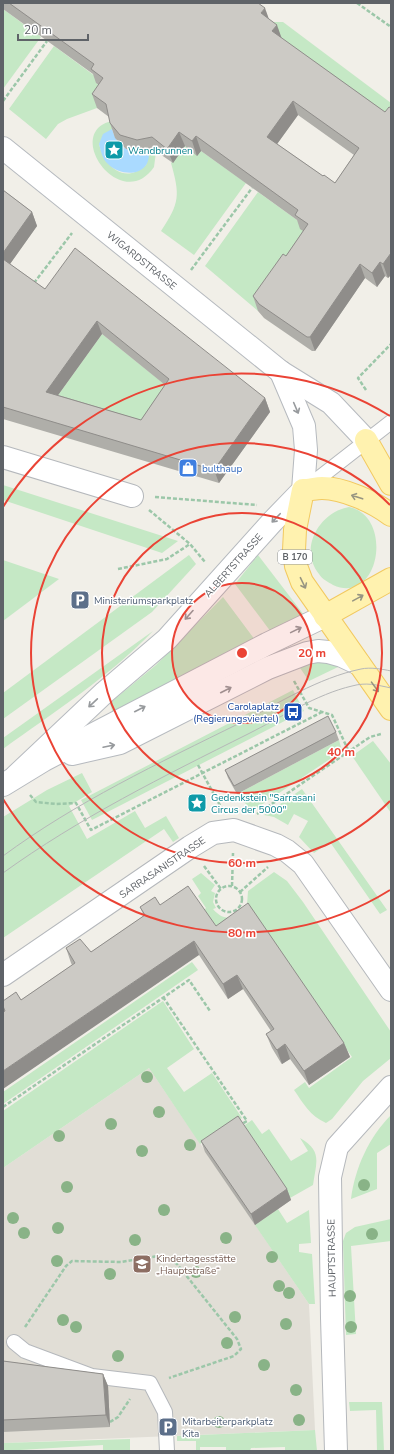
<svg xmlns="http://www.w3.org/2000/svg" width="394" height="1454" font-family="'Nunito Sans',sans-serif">
  <style>
    .education { fill: #e1ded6 }
    .green { fill: #c5e8c5 }
    .water { fill: #aadaff }
    .lines { fill: none; stroke-linecap: round; stroke-linejoin: round }
    .service-casing { stroke: #b5b8bc; stroke-width: 16 }
    .minor-casing { stroke: #b5b8bc; stroke-width: 24 }
    .secondary-casing { stroke: #b6babf; stroke-width: 24 }
    .primary-casing { stroke: #f2c960; stroke-width: 24 }
    .path { stroke: #9cc7a9; stroke-width: 2.5; stroke-dasharray: 4 2; stroke-linecap: butt }
    .service { stroke: #fff; stroke-width: 14 }
    .minor { stroke: #fff; stroke-width: 22 }
    .secondary { stroke: #fff; stroke-width: 22 }
    .primary { stroke: #fff2af; stroke-width: 22 }
    .tram { stroke: #b6b7b8; stroke-width: 1 }
    .tree { fill: #89b387 }
    .wall { fill: #afaea9; fill-rule: evenodd }
    .shaded-wall { fill: #8f8d8a }
    .building { fill: #cccac5; stroke: #8f8d8a; fill-rule: evenodd }
    .oneway { stroke: #979a9d }
    .oneway2 { stroke: #979581 }
    .ring { fill: none; stroke: #ea4335; stroke-width: 2 }
    .labels { text-anchor: middle; stroke-width: 3; stroke-linejoin: round; paint-order: stroke }
    .shield { fill: #fff; stroke: #8f9295; stroke-width: 1 }
    .shield-label { font-size: 9px; font-weight: bold; fill: #5f6368 }
    .culture-label { font-size: 10px; fill: #0d838f; stroke: #fff; text-anchor: start }
    .street-label { font-size: 10px; fill: #5f6368; stroke: #fff }
    .shop-label { font-size: 10px; fill: #366cbe; stroke: #fff; text-anchor: start }
    .service-label { font-size: 10px; fill: #4e5e75; stroke: #fff; text-anchor: start }
    .transit-label { font-size: 10px; fill: #164399; stroke: #fff; text-anchor: end }
    .education-label { font-size: 10px; fill: #785e54; stroke: #fff; text-anchor: start }
    .centre { fill: #ea4335; stroke: #fff; stroke-width: 2 }
    .ring-label { font-size: 12px; text-anchor: middle; font-weight: bold; fill: #ea4335; stroke: #fff; stroke-width: 3; stroke-linejoin: round; paint-order: stroke }
  </style>
  <rect width="100%" height="100%" fill="#f1efe8"/>
  <!-- education -->
  <path class="education" d="M149 1068 309 1304 315 1430 3 1443V1168Z"/>
  <!-- green -->
  <g class="green">
    <path d="M3 9 41 37 3 89Z"/>
    <path d="M270 22H283L391 103V125L277 45Z"/>
    <path d="M54 46 99 79 109 92 97 108 67 119 58 124 46 139 9 109Z"/>
    <path d="M112 121V129L99 144C102 157 114 177 132 173 137 172 142 168 146 165L149 154 156 152 154 167C121 215 62 132 112 121Z"/>
    <path d="M185 146 201 151 246 183 194 255 161 231C180 203 180 195 171 163Z"/>
    <path d="M258 192 304 225 314 238 288 269 258 311 205 266Z"/>
    <path d="M102 334 174 392 146 434 51 405Z"/>
    <path d="M3 485 178 541 162 553 3 500Z"/>
    <path d="M349 507C394 516 380 606 333 585 328 582 322 579 319 574 298 548 320 512 349 507Z"/>
    <path d="M189 555 196 564 152 612 3 719V693Z"/>
    <path d="M258 555 304 615 274 636 235 584Z"/>
    <path d="M3 560 59 579 3 621Z"/>
    <path d="M223 597 258 644 113 714 110 703 156 665Z"/>
    <path d="M153 631C109 677 54 712 3 749V738Z"/>
    <path d="M309 661 327 662 338 667 309 681 298 665Z"/>
    <path d="M293 690 304 711 92 820 81 800Z"/>
    <path d="M339 740 342 751 252 811 237 794Z"/>
    <path d="M373 741 391 764V813L352 756Z"/>
    <path d="M82 773 92 792 69 806 87 839 135 811 145 828 166 816 179 838 173 842 164 829 3 938V817L47 790Z"/>
    <path d="M302 789 387 910 380 914 330 842 314 853 299 837 308 821 294 814 288 825 274 817 264 815Z"/>
    <path d="M274 872 287 881 303 902 391 1032V1058L363 1081 332 1119 326 1123C310 1116 303 1103 294 1090L305 1082 309 1088 352 1057 254 915 221 937 203 911 206 908 198 896 201 893 192 879 201 873 215 885 211 891 215 893 213 902 216 908 213 909C219 916 224 918 232 918L247 905 248 891Z"/>
    <path d="M192 962 198 970 3 1104V1092Z"/>
    <path d="M163 1001 194 1049 167 1068 184 1092 212 1073 242 1118 200 1144 149 1068 3 1168V1111Z"/>
    <path d="M391 1115V1144L377 1153V1189L351 1199C355 1168 369 1137 391 1115Z"/>
    <path d="M252 1120 262 1134 269 1129 291 1161 308 1151 300 1138C323 1151 316 1163 313 1185L290 1198 242 1127Z"/>
    <path d="M278 1209 287 1223 309 1210 311 1243 299 1244V1252L312 1254 315 1304H309L255 1225Z"/>
    <path d="M391 1219V1241L351 1246 356 1334 346 1335 343 1241 346 1233 355 1227Z"/>
    <path d="M349 1402H382L384 1451H377L376 1410 350 1411Z"/>
    <path d="M315 1430 317 1451H285V1447L251 1448 250 1451H226V1447H200V1451H196V1441H177V1436Z"/>
    <path d="M130 1439V1451H103V1445L3 1451V1443Z"/>
  </g>
  <!-- water -->
  <path class="water" d="M112 129C117 147 131 155 149 154 149 177 121 177 108 164 102 159 101 151 99 144L103 134Z"/>
  <g class="lines">
    <defs>
      <g id="service">
        <path d="M305 489 391 422"/>
        <path d="M14 1342 25 1351 92 1376 150 1383 165 1412 167 1451"/>
      </g>
      <g id="minor">
        <path d="M3 457 132 496"/>
        <path d="M3 975 190 847 213 833 234 830 276 845 287 851 303 864 391 990"/>
        <path d="M336 1451 332 1318 330 1177 337 1147 391 1087"/>
      </g>
      <g id="secondary">
        <path d="M3 148 281 372 331 403 366 440"/>
        <path d="M72 754 120 743 268 668 307 653 318 651 328 652 342 656 359 664"/>
        <path d="M16 776 105 692 167 639 273 521 303 490 306 450 304 426 281 372"/>
        <path d="M3 785 44 760 267 644 325 616"/>
      </g>
      <g id="primary">
        <path d="M366 440 391 484"/>
        <path d="M391 515C374 502 343 488 322 488 316 488 309 490 303 490L295 530 294 550 296 566 302 582 391 709"/>
        <path d="M325 616 391 579"/>
      </g>
    </defs>
    <!-- service casing -->
    <use href="#service" class="service-casing"/>
    <!-- minor casing -->
    <use href="#minor" class="minor-casing"/>
    <!-- secondary casing -->
    <use href="#secondary" class="secondary-casing"/>
    <!-- primary casing -->
    <use href="#primary" class="primary-casing"/>
    <!-- path -->
    <g class="path">
      <path d="M357 3 391 27"/>
      <path d="M3 101 47 41"/>
      <path d="M191 270 252 188"/>
      <path d="M34 283 72 233"/>
      <path d="M366 390 358 378 391 344"/>
      <path d="M155 497 257 505"/>
      <path d="M149 510 190 544 205 562"/>
      <path d="M118 569 167 559 190 544"/>
      <path d="M294 681 309 708 332 715 349 752"/>
      <path d="M198 765 222 809"/>
      <path d="M30 795 36 802 56 804 76 803 91 830 322 712"/>
      <path d="M257 814 370 737 381 734"/>
      <path d="M204 866 221 889"/>
      <path d="M232 886 233 853"/>
      <circle cx="229" cy="899" r="13"/>
      <path d="M240 892 268 867"/>
      <path d="M163 997 247 1121 240 1125"/>
      <path d="M3 1107 189 980 210 1011"/>
      <path d="M25 1327 66 1266 72 1261 121 1262 158 1256 170 1259 177 1264 237 1339 241 1349 234 1356 169 1378"/>
      <path d="M110 1422 118 1417 130 1399"/>
    </g>
    <!-- service -->
    <use href="#service" class="service"/>
    <!-- minor -->
    <use href="#minor" class="minor"/>
    <!-- secondary -->
    <use href="#secondary" class="secondary"/>
    <!-- primary -->
    <use href="#primary" class="primary"/>
    <!-- tram -->
    <g class="tram">
      <path d="M3 856C76 802 159 763 240 723 279 703 318 678 361 669 370 667 382 669 391 671"/>
      <path d="M3 873C79 818 164 776 248 734 280 718 317 694 352 686 366 682 377 685 391 688"/>
    </g>
  </g>
  <!-- trees -->
  <g class="tree">
    <circle cx="147" cy="1077" r="6"/>
    <circle cx="159" cy="1112" r="6"/>
    <circle cx="111" cy="1124" r="6"/>
    <circle cx="59" cy="1136" r="6"/>
    <circle cx="190" cy="1145" r="6"/>
    <circle cx="142" cy="1151" r="6"/>
    <circle cx="364" cy="1185" r="6"/>
    <circle cx="67" cy="1187" r="6"/>
    <circle cx="164" cy="1210" r="6"/>
    <circle cx="13" cy="1218" r="6"/>
    <circle cx="58" cy="1228" r="6"/>
    <circle cx="24" cy="1233" r="6"/>
    <circle cx="372" cy="1234" r="6"/>
    <circle cx="226" cy="1238" r="6"/>
    <circle cx="135" cy="1240" r="6"/>
    <circle cx="272" cy="1257" r="6"/>
    <circle cx="57" cy="1261" r="6"/>
    <circle cx="196" cy="1272" r="6"/>
    <circle cx="110" cy="1274" r="6"/>
    <circle cx="279" cy="1286" r="6"/>
    <circle cx="289" cy="1293" r="6"/>
    <circle cx="350" cy="1296" r="6"/>
    <circle cx="235" cy="1317" r="6"/>
    <circle cx="63" cy="1320" r="6"/>
    <circle cx="286" cy="1324" r="6"/>
    <circle cx="76" cy="1327" r="6"/>
    <circle cx="351" cy="1327" r="6"/>
    <circle cx="227" cy="1343" r="6"/>
    <circle cx="118" cy="1356" r="6"/>
    <circle cx="264" cy="1365" r="6"/>
    <circle cx="296" cy="1390" r="6"/>
    <circle cx="299" cy="1420" r="6"/>
    <circle cx="219" cy="1422" r="6"/>
  </g>
  <!-- wall -->
  <g class="wall">
    <path d="M3 3H80L269 19 281 38 385 112 391 108V275L388 278 385 276 377 287 365 278 315 351H312L264 318 258 311 253 296 286 256 303 231 300 229 297 220 201 151 197 156 185 146 173 163 157 152 143 154 126 149 115 138 110 123 109 117 97 108 92 94 99 85 96 83 93 74 3 9ZM298 115 354 155 335 183 323 176 277 144Z"/>
    <path d="M3 190 32 212 37 226 10 264 45 289 265 398 270 412 219 483 3 419ZM102 334 165 385 141 420 58 395Z"/>
    <path d="M336 732 339 740 237 794 228 778 225 770Z"/>
    <path d="M160 905 216 926 344 1043 350 1057 309 1085 290 1059 282 1064 281 1063 272 1048 266 1034 271 1031 243 989 228 999 199 955 4 1012 3 1008V1001L21 1000 72 965 71 963 66 948 91 952 144 916 140 907Z"/>
    <path d="M201 1141 287 1189 291 1200 255 1225 205 1152Z"/>
    <path d="M3 1361 103 1374 108 1386 110 1427 3 1432Z"/>
  </g>
  <!-- shaded-wall -->
  <g class="shaded-wall">
    <path d="M265 8 270 22 261 13Z"/>
    <path d="M277 25 282 39 272 31Z"/>
    <path d="M293 101 298 115 272 151 267 137Z"/>
    <path d="M179 132 185 146 173 163 167 149Z"/>
    <path d="M196 136 201 151 197 156 192 141Z"/>
    <path d="M32 212 37 226 5 271 3 264V253Z"/>
    <path d="M391 253V275L388 278 383 264Z"/>
    <path d="M380 262 385 276 377 287 372 273Z"/>
    <path d="M360 264 365 278 315 351 310 337Z"/>
    <path d="M97 321 102 334 51 405 46 392Z"/>
    <path d="M265 398 270 412 219 483 214 470Z"/>
    <path d="M194 941 199 955 3 1089V1071Z"/>
    <path d="M237 975 243 989 228 999 223 984Z"/>
    <path d="M344 1043 350 1057 309 1085 304 1071Z"/>
    <path d="M285 1044 290 1059 282 1064 277 1050Z"/>
    <path d="M287 1189 291 1200 255 1225 251 1214Z"/>
    <path d="M103 1374 108 1386 110 1427 106 1415Z"/>
  </g>
  <!-- building -->
  <g class="building">
    <path d="M9 3H258L265 8 261 13 277 25 272 31 385 112 389 107 391 108V253L383 264 380 262 372 273 360 264 310 337H307L259 304 253 296 283 254 286 256 308 224 295 215 298 210 196 136 192 141 179 132 167 149 152 137 137 140 120 135 110 123 106 104 92 94 103 78 91 69 94 64ZM293 101 359 148 335 183 324 175 323 176 267 137Z"/>
    <path d="M3 190 32 212 3 253Z"/>
    <path d="M75 248 265 398 214 470 3 407V259L45 289ZM97 321 169 379 141 420 46 392Z"/>
    <path d="M328 716 336 732 234 786 225 770Z"/>
    <path d="M188 886 216 926 248 903 344 1043 304 1071 285 1044 277 1050 276 1049 266 1034 274 1029 237 975 223 984 194 941 3 1071V1012L5 1011 3 1006V1001L16 992 21 1000 75 963 66 948 80 939 91 952 145 915 140 907 155 897 160 905Z"/>
    <path d="M238 1116 287 1189 251 1214 201 1141Z"/>
    <path d="M3 1361 103 1374 106 1415 3 1420Z"/>
  </g>
  <!-- one-way arrows -->
  <defs><path id="oneway-shaft" d="M-6 0H5M1.5-3L5.5 0L1.5 3" fill="none" stroke-width="1.6" stroke-linecap="round" stroke-linejoin="round"/></defs>
  <g class="oneway">
    <use href="#oneway-shaft" transform="translate(296 408) rotate(67)"/>
    <use href="#oneway-shaft" transform="translate(276 518) rotate(134)"/>
    <use href="#oneway-shaft" transform="translate(189 615) rotate(132)"/>
    <use href="#oneway-shaft" transform="translate(296 630) rotate(-26)"/>
    <use href="#oneway-shaft" transform="translate(226 690) rotate(-27)"/>
    <use href="#oneway-shaft" transform="translate(93 703) rotate(137)"/>
    <use href="#oneway-shaft" transform="translate(140 709) rotate(-27)"/>
    <use href="#oneway-shaft" transform="translate(109 746) rotate(-12)"/>
  </g>
  <g class="oneway2">
    <use href="#oneway-shaft" transform="translate(357 497) rotate(-162)"/>
    <use href="#oneway-shaft" transform="translate(303 583) rotate(64)"/>
    <use href="#oneway-shaft" transform="translate(358 598) rotate(-29)"/>
    <use href="#oneway-shaft" transform="translate(375 687) rotate(54)"/>
  </g>
  <!-- distance rings -->
  <circle cx="242" cy="653" r="70" fill="#ea4335" fill-opacity=".12"/>
  <g class="ring">
    <circle cx="242" cy="653" r="70"/>
    <circle cx="242" cy="653" r="140"/>
    <path d="M390 801A210 210 0 1 1 390 505"/>
    <path d="M390 890A280 280 0 0 1 3 799M3 507A280 280 0 0 1 390 416"/>
  </g>
  <!-- icons -->
  <defs>
    <symbol id="sight-square" viewBox="-11 -11 22 22"><rect x="-9" y="-9" width="18" height="18" rx="4" fill="#0f9aa8" stroke="#fff"/><path d="M0-6L1.8-2.2L6-1.7L2.9 1.2L3.7 5.4L0 3.3L-3.7 5.4L-2.9 1.2L-6-1.7L-1.8-2.2Z" fill="#fff"/></symbol>
    <symbol id="shop-square" viewBox="-11 -11 22 22"><rect x="-9" y="-9" width="18" height="18" rx="4" fill="#3f7fe0" stroke="#fff"/><path d="M-5-2.5h2.3a2.7 3.5 0 0 1 5.4 0H5L5.5 6h-11ZM-1.5-2.5h3a1.5 2.3 0 0 0-3 0Z" fill="#fff"/></symbol>
    <symbol id="parking-square" viewBox="-11 -11 22 22"><rect x="-9" y="-9" width="18" height="18" rx="4" fill="#5c6f8a" stroke="#fff"/><path d="M-3.5-5.5H1a3.5 3.5 0 0 1 0 7H-1V5.5H-3.5ZM-1-3.4V-.6H.8a1.4 1.4 0 0 0 0-2.8Z" fill="#fff"/></symbol>
    <symbol id="bus-square" viewBox="-11 -11 22 22"><rect x="-9" y="-9" width="18" height="18" rx="4" fill="#1a4fb4" stroke="#fff"/><path d="M-5-6H5V4H4V6H2V4H-2V6H-4V4H-5ZM-3.5-4V0h7V-4ZM-3.5 1.2v1.5H-2V1.2ZM2 1.2v1.5H3.5V1.2Z" fill="#fff"/></symbol>
    <symbol id="school-square" viewBox="-11 -11 22 22"><rect x="-9" y="-9" width="18" height="18" rx="4" fill="#8d6e63" stroke="#fff"/><path d="M0-5L7-2L0 1L-7-2ZM-4 1L0 2.5L4 1V4Q0 6-4 4Z" fill="#fff"/></symbol>
  </defs>
  <g fill-rule="evenodd">
    <use href="#sight-square" x="103" y="139" width="22" height="22"/>
    <use href="#shop-square" x="177" y="457" width="22" height="22"/>
    <use href="#parking-square" x="69" y="589" width="22" height="22"/>
    <use href="#bus-square" x="282" y="701" width="22" height="22"/>
    <use href="#sight-square" x="186" y="792" width="22" height="22"/>
    <use href="#school-square" x="131" y="1253" width="22" height="22"/>
    <use href="#parking-square" x="157" y="1416" width="22" height="22"/>
  </g>
  <g class="labels">
    <!-- shield labels -->
    <rect class="shield" x="278" y="550" width="34" height="14" rx="3"/>
    <g class="shield-label">
      <text x="295" y="560">B 170</text>
    </g>
    <!-- culture labels -->
    <g class="culture-label">
      <text x="128" y="154">Wandbrunnen</text>
      <text x="211" y="801">Gedenkstein "Sarrasani<tspan x="211" dy="12">Circus der 5000"</tspan></text>
    </g>
    <!-- street labels -->
    <g class="street-label">
      <text transform="translate(142 260) rotate(39)" y="4">WIGARDSTRASSE</text>
      <text transform="translate(233 565) rotate(-48)" y="4">ALBERTSTRASSE</text>
      <text transform="translate(162 867) rotate(-34)" y="4">SARRASANISTRASSE</text>
      <text transform="translate(331 1258) rotate(-91)" y="4">HAUPTSTRASSE</text>
    </g>
    <!-- shop labels -->
    <g class="shop-label">
      <text x="202" y="472">bulthaup</text>
    </g>
    <!-- service labels -->
    <g class="service-label">
      <text x="94" y="604">Ministeriumsparkplatz</text>
      <text x="182" y="1425">Mitarbeiterparkplatz<tspan x="182" dy="12">Kita</tspan></text>
    </g>
    <!-- transit labels -->
    <g class="transit-label">
      <text x="279" y="710">Carolaplatz<tspan x="279" dy="12">(Regierungsviertel)</tspan></text>
    </g>
    <!-- education labels -->
    <g class="education-label">
      <text x="156" y="1262">Kindertagesstätte<tspan x="156" dy="12">„Hauptstraße“</tspan></text>
    </g>
  </g>
  <circle cx="242" cy="653" r="6" class="centre"/>
  <g class="ring-label">
    <text x="312" y="657">20 m</text>
    <text x="341" y="756">40 m</text>
    <text x="242" y="867">60 m</text>
    <text x="242" y="937">80 m</text>
  </g>
  <!-- border -->
  <rect width="394" height="1454" fill="none" stroke="#5f6368" stroke-width="8"/>
  <!-- scale -->
  <path d="M18 34v6h70v-6" fill="none" stroke="#5f6368" stroke-width="2"/>
  <text x="24" y="34" font-size="12" fill="#5f6368" stroke="#ffffff" stroke-width="3" paint-order="stroke">20 m</text>
</svg>
